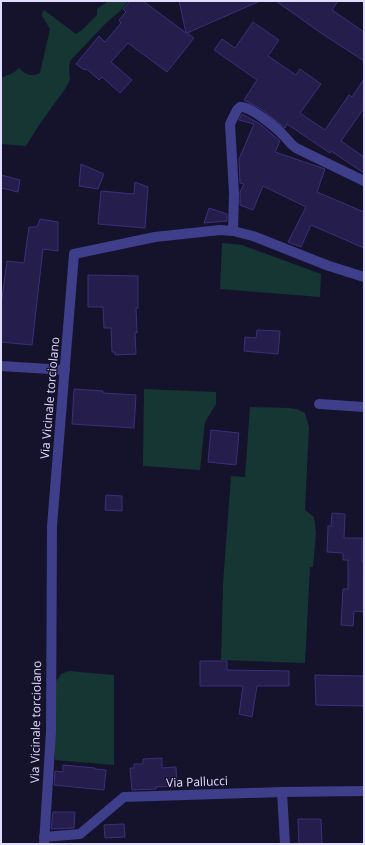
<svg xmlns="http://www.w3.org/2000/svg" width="365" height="845" font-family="'Open Sans',sans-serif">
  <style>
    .green { fill: #153633 }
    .building { fill: #251e4d; stroke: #3b3079 }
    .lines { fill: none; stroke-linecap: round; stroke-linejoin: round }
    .minor { stroke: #3e3e8a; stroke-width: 10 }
    .labels { text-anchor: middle; stroke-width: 3; stroke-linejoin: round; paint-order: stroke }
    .street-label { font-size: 12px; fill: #e0ddff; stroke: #15122c }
  </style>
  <rect width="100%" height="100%" fill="#15122c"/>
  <!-- green -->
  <g class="green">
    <path d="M108 1H128L120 11 106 23 70 61 69 68 70 80 65 89 37 128 26 146 1 144V78C9 74 12 75 19 68 25 75 32 77 40 73L50 29 42 16V13L44 10 76 34 82 30 97 15V9Z"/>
    <path d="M222 243 242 245 321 274 320 297 220 289Z"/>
    <path d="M144 389 216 392V404L205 422 200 470 143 466Z"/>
    <path d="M250 407 289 408 296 409 305 413 309 427 305 510 314 517 316 533 313 567H310L305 663 221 660 223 584 231 476 245 477Z"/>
    <path d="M69 671 114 675V765L55 760V683L61 674Z"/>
  </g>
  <!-- building -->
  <g class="building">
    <path d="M130 1H143L186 33 179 1H260L187 33 194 38 167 72 128 43 111 62 132 80 120 93 102 77 99 80 88 70 83 69 76 64 99 36 105 42 121 23 119 20 126 12 123 9Z"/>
    <path d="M276 1H338L332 10 364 32V61L318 31Z"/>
    <path d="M253 22 279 40 268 56 296 75 300 69 321 84 300 113 325 130 349 95 352 97 364 79V108L341 141 364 157V173L331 151 330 153 287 124 285 128 261 109 244 100 257 80 214 50 222 39 235 48Z"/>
    <path d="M242 114 260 124 280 141 275 152 325 169 317 192 364 212V248L311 225 301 247 288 242 306 207 263 186 253 210 240 205V192L244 184 240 183 239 159 254 124 239 120Z"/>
    <path d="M81 164 104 174 98 189 79 186Z"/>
    <path d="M1 175 20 180 18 192 1 188Z"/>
    <path d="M135 182 148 187 145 228 98 224 101 191 134 194Z"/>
    <path d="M209 208 227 214V221L204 223Z"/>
    <path d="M40 219 58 222V251L43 249 32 345 1 342V306L7 261 24 263 29 227H37Z"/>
    <path d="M88 275 138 276V308H136L137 333 135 332 136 354 115 355V352H112L111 328H104L103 307H88Z"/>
    <path d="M257 330 280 331 278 354 244 351 245 337 256 338Z"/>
    <path d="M74 389 103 391V393L136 395 134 428 72 424Z"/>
    <path d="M211 430 239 433 236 465 208 462Z"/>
    <path d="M106 495 122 496V511L105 510Z"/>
    <path d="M332 513 345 514 344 538H362V562H364V612L354 611 353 626 341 625 343 589H348V560H343V553L327 552 328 526H331Z"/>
    <path d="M200 661H227V670L289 671V686H257L252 717 239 714 243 686H200Z"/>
    <path d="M315 675 364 676V706L316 705Z"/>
    <path d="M162 758V768L176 767 177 786 156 787V789L132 790 130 768H134V764H143V759Z"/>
    <path d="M63 765 95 768V769L106 770 104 790 54 785 55 771 63 772Z"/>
    <path d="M53 812H75L74 828 51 829Z"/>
    <path d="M298 819H321L322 844H299Z"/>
    <path d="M124 824 125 837 105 838 104 825Z"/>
  </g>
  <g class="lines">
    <!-- minor -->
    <g class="minor">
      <path d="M233 231 234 193 230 124 237 110 240 107C251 106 278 129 285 137 290 142 289 143 296 148L364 181"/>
      <path d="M1 366 65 370"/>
      <path d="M319 404 364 407"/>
      <path d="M282 792 285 844"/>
      <path d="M44 837 80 834 124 797 282 792 364 791"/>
      <path d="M44 844 51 732 52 526 74 254 155 237 220 230 233 231 253 236 329 266 364 277"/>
    </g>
  </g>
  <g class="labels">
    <!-- street labels -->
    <g class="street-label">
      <text transform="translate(50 398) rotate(-85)" y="4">Via Vicinale torciolano</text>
      <text transform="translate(36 722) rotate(-89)" y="4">Via Vicinale torciolano</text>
      <text transform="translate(197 782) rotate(-2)" y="4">Via Pallucci</text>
    </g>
  </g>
  <!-- border -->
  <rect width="365" height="845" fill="none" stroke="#e0ddff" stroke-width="4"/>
</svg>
